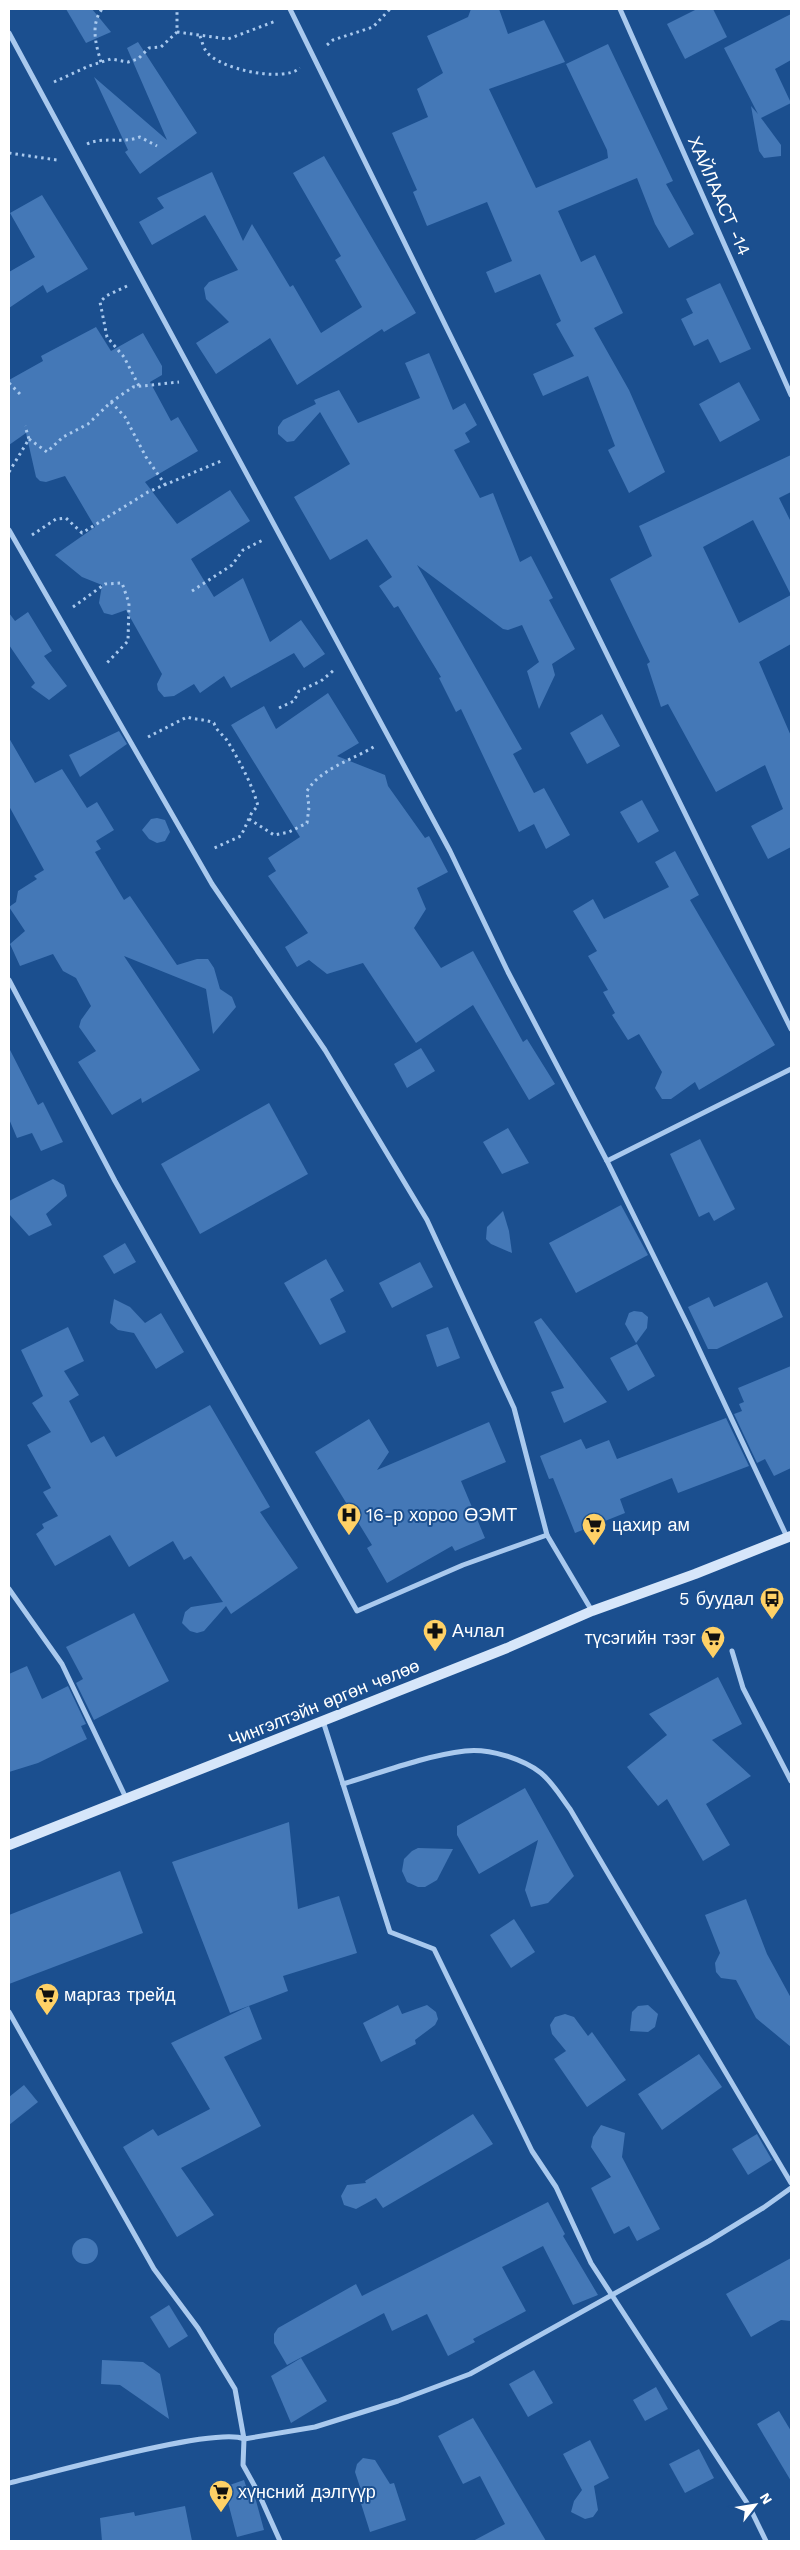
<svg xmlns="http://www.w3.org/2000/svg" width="800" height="2550" font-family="'Work Sans',sans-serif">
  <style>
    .building { fill: #4478b7; fill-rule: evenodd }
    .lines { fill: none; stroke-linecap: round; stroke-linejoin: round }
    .path { stroke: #a9c9ee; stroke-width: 3; stroke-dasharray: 2.5 4; stroke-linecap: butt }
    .minor { stroke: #a9c9ee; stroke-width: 5 }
    .secondary { stroke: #d6e6fa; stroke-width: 10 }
    .labels { text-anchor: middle; stroke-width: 4; stroke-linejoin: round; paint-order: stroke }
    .street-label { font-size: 18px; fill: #fff; stroke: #1b4f8f }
    .poi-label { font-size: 18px; fill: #fff; stroke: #1b4f8f; text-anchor: start }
  </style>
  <rect width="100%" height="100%" fill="#1b4f8f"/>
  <!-- building -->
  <g class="building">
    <path d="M66 9H92L111 32 86 43Z"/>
    <path d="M471 9H499L508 34 544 20 565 62 489 89 536 188 608 158 607 150 566 64 608 44 673 181 666 184 694 234 669 248 655 224 637 178 558 211 581 262 595 255 623 313 594 328 629 390 665 472 629 493 608 450 615 446 588 376 543 396 533 374 574 356 556 324 561 321 540 274 495 293 486 272 512 261 487 202 427 226 413 192 417 190 392 133 428 117 417 89 443 73 427 36 468 17Z"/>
    <path d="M697 9H713L727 37 685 59 667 24Z"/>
    <path d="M791 14V60L775 69 791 103 761 118 781 145V156L764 158 759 151 751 106 758 114 724 48Z"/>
    <path d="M138 42 197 133 140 174 125 152 128 150 94 77 167 140 127 48Z"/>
    <path d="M324 156 416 313 384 332 382 329 297 385 270 338 216 374 196 343 229 322 206 299 204 288 209 282 238 270 205 215 152 245 139 222 164 208 157 198 212 172 243 241 252 224 290 287 293 285 321 333 362 307 335 260 341 256 293 173Z"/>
    <path d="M42 195 88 269 47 293 43 285 9 308V272L35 257 10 213Z"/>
    <path d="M720 283 751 349 720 363 708 339 694 346 681 319 693 313 686 299Z"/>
    <path d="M96 327 111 351 143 333 162 366V375L150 382 171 421 178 417 198 451 145 482 177 524 230 490 250 521 191 559 214 597 243 578 270 642 301 620 325 654 304 668 294 653 231 688 224 676 200 693 194 684 174 696 164 697 158 690 157 684 162 674 126 610 112 615 104 613 99 603 102 585 82 577 55 555 95 527 65 476 46 482 40 481 36 477 26 433 9 445V380L43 361 41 356Z"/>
    <path d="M429 353 453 410 465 403 477 425 465 433 470 442 454 450 480 498 493 493 520 562 531 556 553 598 549 600 575 649 552 664 555 675 539 709 527 671 539 662 522 625 508 630 503 629 417 565 522 749 513 754 534 793 544 788 570 835 546 849 534 824 519 832 461 709 456 712 439 678 441 677 398 606 394 608 379 586 392 577 367 539 330 560 294 497 350 464 320 412 294 441 287 442 278 434V427L283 420 316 404 314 400 339 390 358 423 420 398 405 363Z"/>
    <path d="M739 382 760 420 720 442 699 404Z"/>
    <path d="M791 455V492L779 498 791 522V644L759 662 791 736V847L768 859 751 826 783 809 765 765 716 792 668 704 661 707 647 664 650 662 610 579 652 556 639 526ZM753 520 791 595 739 623 703 547Z"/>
    <path d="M28 612 52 651 44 656 67 686 49 700 31 687 35 683 9 645V613L15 621Z"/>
    <path d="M328 693 359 743 337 756 385 775 388 786 425 838 429 836 448 872 417 888 426 909 414 928 441 968 473 951 523 1042 527 1039 555 1084 529 1100 473 1005 416 1043 363 963 327 974 309 960 297 967 285 947 308 933 268 876 276 871 268 858 300 837 231 725 264 706 276 729Z"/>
    <path d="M602 714 620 746 587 764 570 733Z"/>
    <path d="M119 731 127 744 80 777 69 755Z"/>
    <path d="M9 738 35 783 62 769 87 808 97 802 114 830 96 841 101 849 95 852 124 900 130 896 177 965 197 959H208L214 968 220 989 232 997 236 1007 213 1034 206 989 124 956 200 1070 142 1103 141 1098 112 1115 78 1062 96 1051 79 1027 81 1020 91 1006 76 978 63 971 53 954 20 966 10 944 25 931 9 907 16 902 18 891 37 879 34 876 44 870 9 806Z"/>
    <path d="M642 800 659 831 638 843 620 812Z"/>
    <path d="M157 818 165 820 170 832 165 841 157 843 149 839 142 830 151 819Z"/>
    <path d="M675 851 699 895 690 900 775 1045 699 1090 695 1082 671 1099H662L655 1088 662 1072 639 1034 628 1040 612 1015 615 1013 603 992 608 990 588 956 597 951 573 911 593 899 604 919 669 887 655 862Z"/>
    <path d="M9 1048 38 1105 43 1102 63 1142 41 1151 32 1133 17 1138 9 1119Z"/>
    <path d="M421 1048 435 1071 407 1088 394 1064Z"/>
    <path d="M269 1103 308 1174 200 1234 161 1164Z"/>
    <path d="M508 1128 529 1163 502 1174 483 1142Z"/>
    <path d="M700 1139 735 1209 714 1221 709 1212 699 1217 670 1154Z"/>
    <path d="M53 1179 64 1185 67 1196 46 1214 52 1225 29 1236 9 1214V1201Z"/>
    <path d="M621 1205 648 1255 576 1293 549 1243Z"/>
    <path d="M503 1211 509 1231 512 1253 491 1244 486 1239 487 1227Z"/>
    <path d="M125 1243 136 1262 114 1274 103 1256Z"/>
    <path d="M326 1259 344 1291 330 1299 346 1332 320 1345 284 1283Z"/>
    <path d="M420 1262 433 1287 392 1308 379 1283Z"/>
    <path d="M767 1282 783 1317 717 1349H708L688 1307 709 1297 714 1307Z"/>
    <path d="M114 1299 130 1307 145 1323 161 1313 184 1352 156 1369 134 1333 118 1330 110 1323Z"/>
    <path d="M634 1311 642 1312 648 1317 647 1328 636 1343 625 1324 629 1313Z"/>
    <path d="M541 1318 607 1402 564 1423 551 1392 564 1388 534 1322Z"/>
    <path d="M68 1327 84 1361 64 1371 79 1395 69 1401 91 1443 104 1436 116 1457 210 1405 270 1507 260 1512 298 1568 231 1614 226 1606 204 1631 197 1633 190 1631 182 1623 185 1612 191 1607 223 1602 191 1556 184 1560 173 1541 129 1567 110 1535 55 1566 36 1534 44 1528 42 1524 58 1516 43 1492 51 1488 27 1445 51 1432 32 1403 43 1396 21 1350Z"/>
    <path d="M448 1327 460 1358 437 1367 426 1335Z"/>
    <path d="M637 1344 655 1376 628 1391 610 1358Z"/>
    <path d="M791 1366V1468L774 1476 765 1459 757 1463 734 1414 742 1411 739 1404 744 1402 738 1388Z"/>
    <path d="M726 1418 749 1466 678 1493 672 1478 620 1499 625 1513 575 1533 553 1478 549 1479 540 1456 581 1439 586 1449 609 1440 617 1459Z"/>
    <path d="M369 1419 389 1452 377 1470 489 1422 506 1462 461 1481 485 1538 455 1551 452 1546 387 1583 367 1548 372 1545 315 1452Z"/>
    <path d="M134 1613 169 1681 94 1720 76 1683 83 1679 66 1647Z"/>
    <path d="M27 1666 42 1699 68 1686 86 1724 81 1726 87 1739 38 1763 9 1772V1674Z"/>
    <path d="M718 1677 742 1724 712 1740 751 1776 706 1804 730 1845 703 1861 667 1799 658 1806 627 1767 667 1735 649 1714Z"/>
    <path d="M525 1788 574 1876 548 1903 531 1907 525 1890 538 1840 479 1874 457 1835V1826Z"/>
    <path d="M289 1822 298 1909 339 1896 357 1953 283 1976 288 1991 230 2013 172 1862Z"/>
    <path d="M418 1848 453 1849 437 1880 425 1887H418L407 1882 402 1871 404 1859 412 1851Z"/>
    <path d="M120 1871 143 1933 9 1984V1915Z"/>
    <path d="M746 1899 767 1954 791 1998V2047L756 2018 736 1980 721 1978 716 1972 715 1963 720 1953 705 1915Z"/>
    <path d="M514 1919 535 1952 511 1968 490 1935Z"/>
    <path d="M398 2005 402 2014 427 2005 436 2012 438 2019 435 2025 415 2040 416 2044 381 2062 363 2023Z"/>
    <path d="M648 2005 658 2014 655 2027 648 2032 630 2031 632 2012 638 2006Z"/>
    <path d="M249 2006 262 2039 224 2057 261 2126 181 2168 214 2215 177 2237 123 2147 153 2129 158 2136 210 2109 171 2043Z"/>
    <path d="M565 2014 574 2017 588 2036 592 2032 626 2080 587 2107 554 2059 566 2051 552 2034 550 2025 555 2017Z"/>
    <path d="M699 2054 722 2087 662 2130 638 2094Z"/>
    <path d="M24 2085 38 2102 9 2125V2097Z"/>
    <path d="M473 2114 493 2144 383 2208 376 2198 356 2209 344 2205 341 2196 347 2185 366 2183 365 2181Z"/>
    <path d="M601 2125 625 2133 622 2157 660 2229 637 2241 629 2226 614 2234 591 2188 611 2177 591 2147 593 2137Z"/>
    <path d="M757 2134 772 2160 748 2175 732 2149Z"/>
    <path d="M548 2202 565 2234 563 2236 598 2295 573 2305 543 2246 502 2267 526 2311 473 2339 475 2342 448 2356 427 2314 392 2331 384 2313 287 2365 274 2343V2334L278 2328 356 2284 362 2296Z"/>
    <circle cx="85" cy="2251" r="13"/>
    <path d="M791 2258V2321L781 2320 751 2337 726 2294Z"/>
    <path d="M169 2305 188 2336 169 2348 150 2317Z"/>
    <path d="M301 2358 327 2401 291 2423 271 2376Z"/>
    <path d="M102 2360 143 2362 160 2374 169 2419 120 2385 101 2384Z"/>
    <path d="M534 2370 553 2403 528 2417 509 2384Z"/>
    <path d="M656 2387 668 2409 645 2421 633 2400Z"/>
    <path d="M779 2411 791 2431V2481L757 2424Z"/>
    <path d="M473 2418 498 2460 546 2541H473L505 2524 480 2476 463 2484 438 2436Z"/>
    <path d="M590 2440 609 2478 594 2486 598 2510 593 2517 585 2519 571 2512 574 2501 582 2490 563 2454Z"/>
    <path d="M699 2449 714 2478 685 2493 669 2464Z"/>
    <path d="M363 2458 375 2460 390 2484 394 2483 406 2520 370 2532 358 2494 362 2493 355 2472 357 2464Z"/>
    <path d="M244 2480 250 2498 255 2497 264 2530 237 2537 224 2487Z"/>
    <path d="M185 2506 192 2541H102L100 2518 134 2512 135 2516Z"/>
  </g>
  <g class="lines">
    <!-- path -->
    <g class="path">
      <path d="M177 32 228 39 276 21"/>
      <path d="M200 36C202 41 203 47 206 51 218 69 283 83 300 68"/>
      <path d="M327 45 333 40 373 27 390 9"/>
      <path d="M101 62C96 45 90 25 102 9"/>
      <path d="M54 82 89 66 111 59 128 62 138 59 149 48 161 47 177 32V9"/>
      <path d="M87 144C104 136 122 144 140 137L157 146"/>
      <path d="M9 153 57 160"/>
      <path d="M127 286 106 296 100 302 107 337 124 357 139 386"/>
      <path d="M9 383 22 396"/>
      <path d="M111 402 125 417 146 457 166 486"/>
      <path d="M29 439 47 452 63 437 88 424 111 402 133 387 179 382"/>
      <path d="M9 472 29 439 25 426"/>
      <path d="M32 535 56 519 66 518 82 533 148 492 221 461"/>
      <path d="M192 591 232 565 243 550 263 540"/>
      <path d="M73 607 105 584 122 583 129 603 128 641 105 665"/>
      <path d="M279 708 294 701 299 691 321 681 334 670"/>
      <path d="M148 737 187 717C196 720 205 719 214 723 216 731 224 735 228 742 240 762 252 784 258 806L252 812 241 836 212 849"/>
      <path d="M249 819 274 835 289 832 307 823 309 807 307 791C321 768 353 760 375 746"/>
    </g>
    <!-- minor -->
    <g class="minor">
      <path d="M290 9 791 1029"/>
      <path d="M620 9 791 395"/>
      <path d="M9 33 450 851 508 972 607 1161 690 1330 787 1537"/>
      <path d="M9 530 212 884 325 1050 427 1220 514 1408 547 1535"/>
      <path d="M9 980 115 1181 357 1611 463 1565 547 1535 592 1611"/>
      <path d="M607 1161 791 1069"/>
      <path d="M9 1589 62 1664 126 1798"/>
      <path d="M732 1651 743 1688 791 1781"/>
      <path d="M323 1721 390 1932 434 1949 532 2151 556 2187 591 2263 749 2506 766 2541"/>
      <path d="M343 1784C383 1772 424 1756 465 1751 489 1748 523 1759 541 1773 553 1783 561 1797 570 1809L791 2183"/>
      <path d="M9 2012 154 2269 198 2328 235 2389 244 2439 243 2465 258 2492 280 2541"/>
      <path d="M9 2483C47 2474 217 2426 244 2439L315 2427 398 2401 470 2374 709 2241 763 2208 791 2188"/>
    </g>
    <!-- secondary -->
    <path class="secondary" d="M9 1845 507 1648 592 1611 695 1574 791 1536"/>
  </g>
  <!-- icons -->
  <defs>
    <symbol id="hospital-pin" viewBox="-11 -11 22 30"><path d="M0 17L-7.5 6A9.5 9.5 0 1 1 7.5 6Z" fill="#ffd166" stroke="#1b4f8f"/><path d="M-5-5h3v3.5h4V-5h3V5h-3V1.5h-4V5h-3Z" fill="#111"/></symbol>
    <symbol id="supermarket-pin" viewBox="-11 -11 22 30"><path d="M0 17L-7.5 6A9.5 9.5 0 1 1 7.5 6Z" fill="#ffd166" stroke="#1b4f8f"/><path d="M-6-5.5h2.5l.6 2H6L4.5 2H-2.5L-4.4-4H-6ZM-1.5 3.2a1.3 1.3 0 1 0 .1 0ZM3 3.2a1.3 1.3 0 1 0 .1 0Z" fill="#111"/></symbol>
    <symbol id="bus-pin" viewBox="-11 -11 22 30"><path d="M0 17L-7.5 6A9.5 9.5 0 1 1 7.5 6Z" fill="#ffd166" stroke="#1b4f8f"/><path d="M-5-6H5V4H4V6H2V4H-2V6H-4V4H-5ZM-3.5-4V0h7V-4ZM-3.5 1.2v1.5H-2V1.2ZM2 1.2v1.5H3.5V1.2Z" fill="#111"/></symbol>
    <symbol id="pharmacy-pin" viewBox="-11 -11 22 30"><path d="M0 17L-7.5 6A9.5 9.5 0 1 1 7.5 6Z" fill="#ffd166" stroke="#1b4f8f"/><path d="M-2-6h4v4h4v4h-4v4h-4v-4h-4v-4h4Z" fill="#111"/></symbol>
  </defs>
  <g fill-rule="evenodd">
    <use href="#hospital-pin" x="335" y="1501" width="28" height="38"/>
    <use href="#supermarket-pin" x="580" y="1511" width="28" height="38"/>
    <use href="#bus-pin" x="758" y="1585" width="28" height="38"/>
    <use href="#pharmacy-pin" x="421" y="1617" width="28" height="38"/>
    <use href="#supermarket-pin" x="699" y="1624" width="28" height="38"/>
    <use href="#supermarket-pin" x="33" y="1981" width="28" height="38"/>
    <use href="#supermarket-pin" x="207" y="2478" width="28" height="38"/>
  </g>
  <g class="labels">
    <!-- street labels -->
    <g class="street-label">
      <text transform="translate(719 196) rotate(66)" y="6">ХАЙЛААСТ -14</text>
      <text transform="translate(324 1703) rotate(-22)" y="6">Чингэлтэйн өргөн чөлөө</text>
    </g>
    <!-- poi labels -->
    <g class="poi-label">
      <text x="366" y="1521">16-р хороо ӨЭМТ</text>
      <text x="612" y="1531">цахир ам</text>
      <text x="754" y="1605" text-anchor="end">5 буудал</text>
      <text x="452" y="1637">Ачлал</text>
      <text x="696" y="1644" text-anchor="end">түсэгийн тээг</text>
      <text x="64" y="2001">маргаз трейд</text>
      <text x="238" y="2498">хүнсний дэлгүүр</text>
    </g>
  </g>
  <!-- border -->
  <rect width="800" height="2550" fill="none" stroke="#ffffff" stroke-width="20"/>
  <!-- north arrow -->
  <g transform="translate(755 2505) rotate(59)" stroke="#1b4f8f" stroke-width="4" paint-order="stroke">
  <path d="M0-4L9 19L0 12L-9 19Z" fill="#ffffff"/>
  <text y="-8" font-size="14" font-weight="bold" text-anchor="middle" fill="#ffffff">N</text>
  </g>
</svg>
